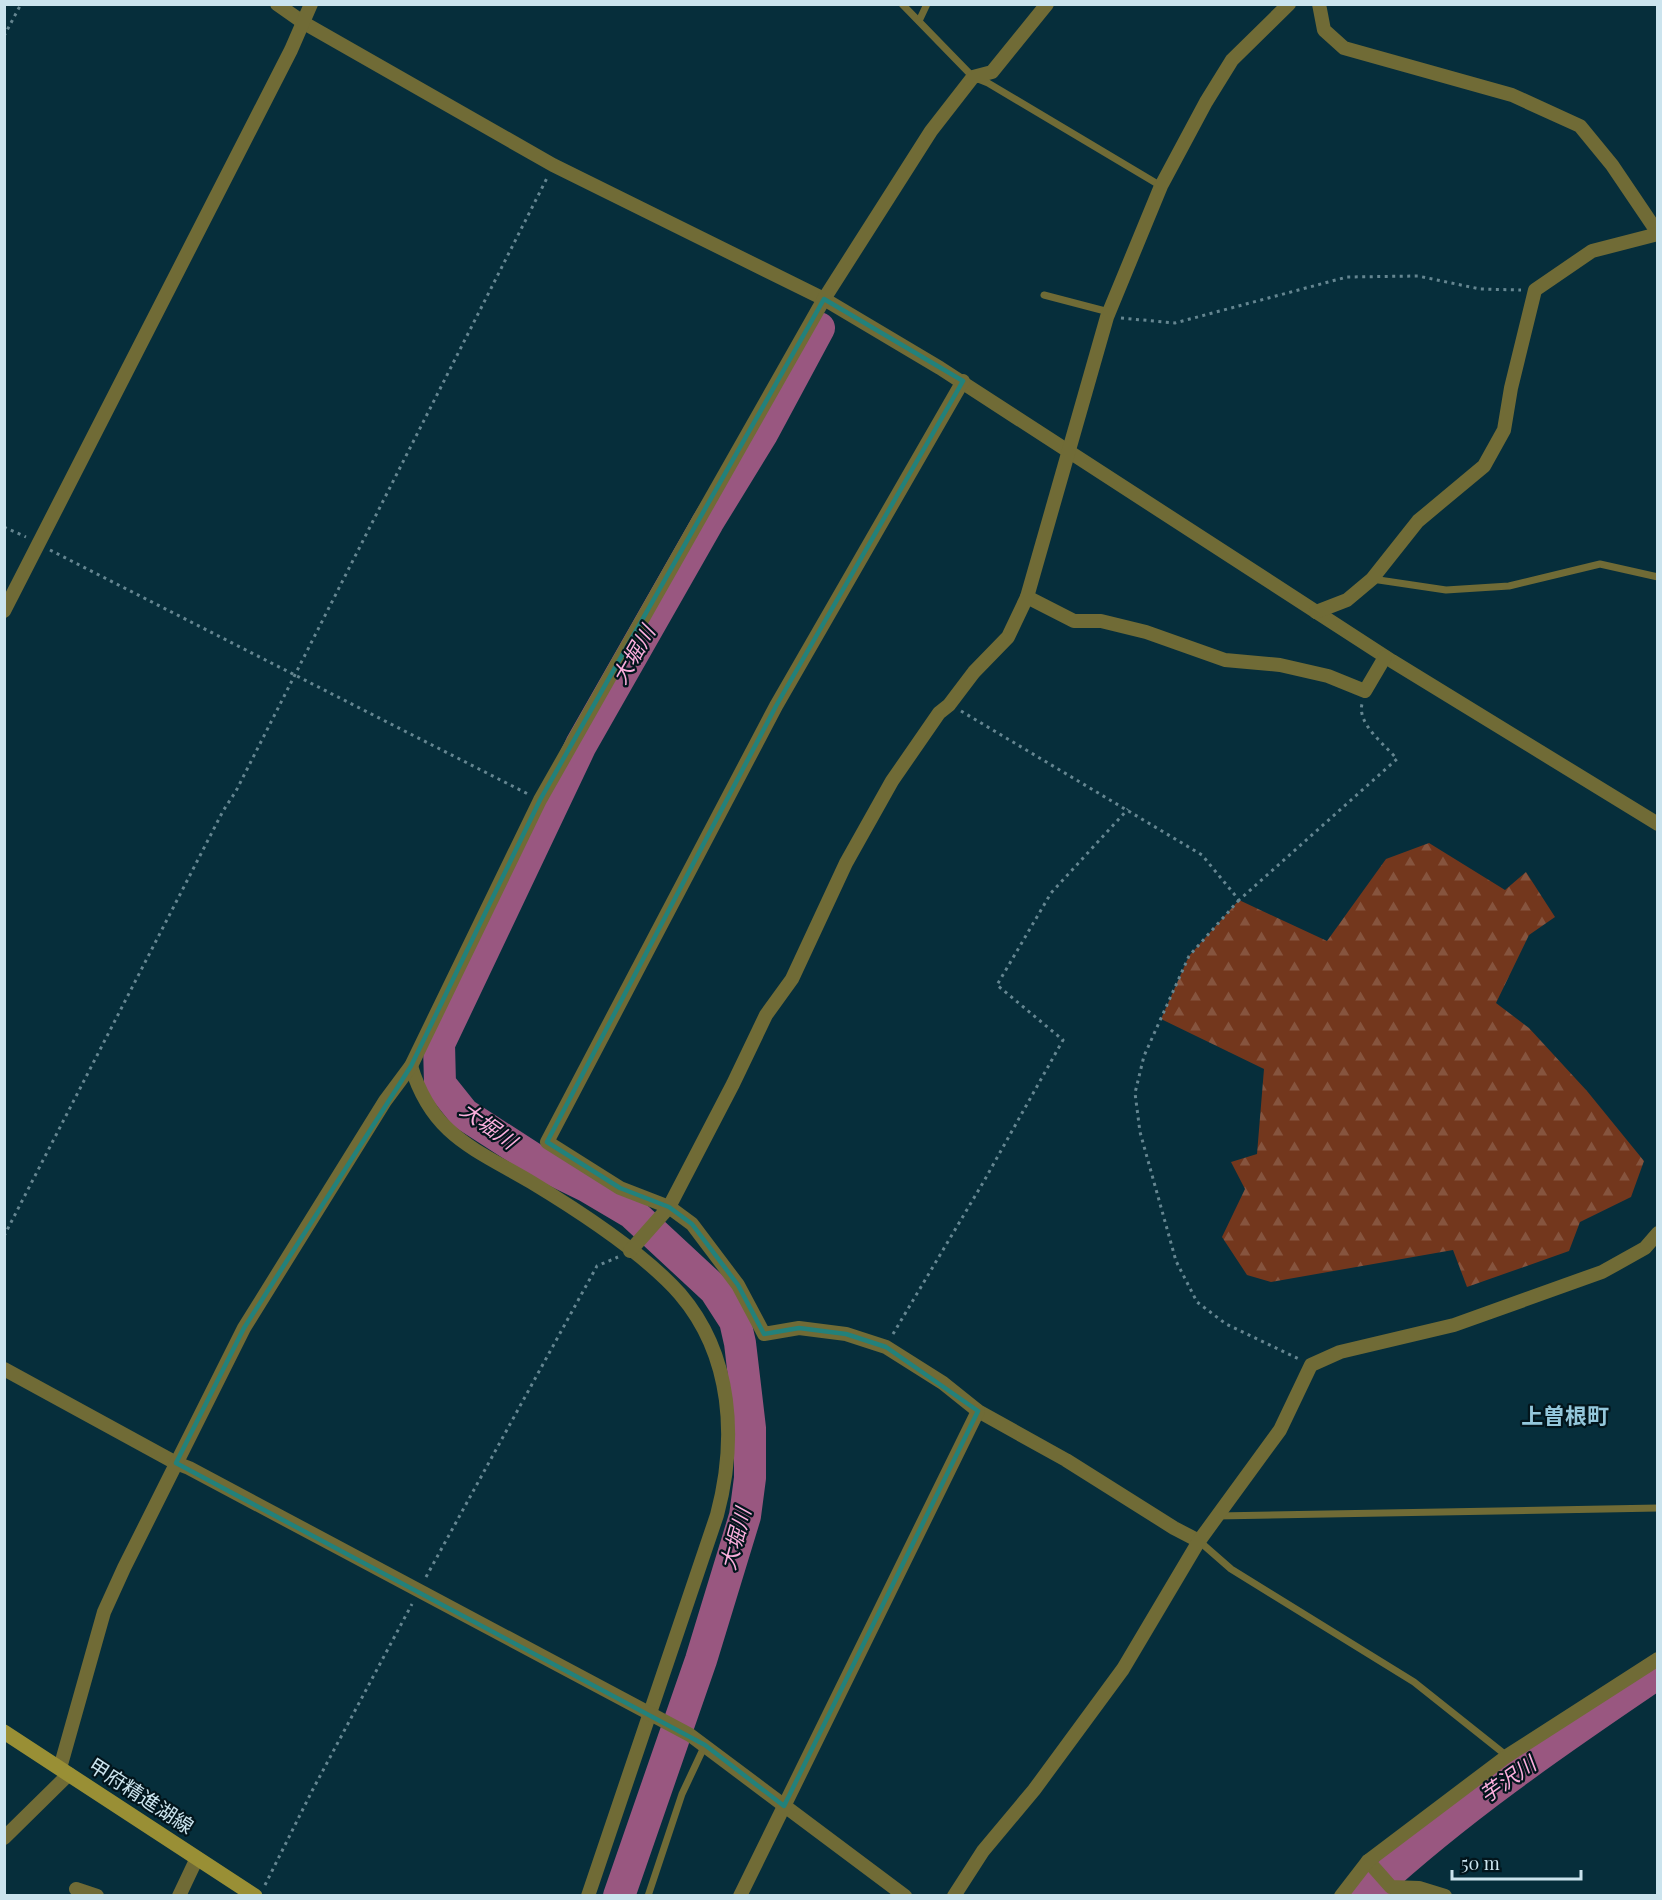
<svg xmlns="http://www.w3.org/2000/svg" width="1662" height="1900" font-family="'Playfair Display','Noto Sans JP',serif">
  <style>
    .forest { fill: url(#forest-firs) }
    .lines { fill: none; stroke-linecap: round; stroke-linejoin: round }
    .river { stroke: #995780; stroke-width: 32 }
    .path { stroke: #658691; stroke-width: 3; stroke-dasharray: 3 4.5; stroke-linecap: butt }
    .service { stroke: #706b36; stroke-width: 7 }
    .minor { stroke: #706b36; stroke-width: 14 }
    .secondary { stroke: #998f35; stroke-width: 15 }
    .marked { fill: none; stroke: #22817b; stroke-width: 4.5; stroke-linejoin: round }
    .labels { text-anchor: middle; stroke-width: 4.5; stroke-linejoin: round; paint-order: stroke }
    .street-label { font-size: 20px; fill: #cbe4ee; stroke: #02151c }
    .water-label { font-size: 21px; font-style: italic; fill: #fcafdd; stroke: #02151c }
    .quarter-label { font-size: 22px; font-weight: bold; fill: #94c7db; stroke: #02151c }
  </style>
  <defs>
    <pattern id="forest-firs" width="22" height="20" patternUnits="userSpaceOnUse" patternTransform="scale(1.5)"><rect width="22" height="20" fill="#73371d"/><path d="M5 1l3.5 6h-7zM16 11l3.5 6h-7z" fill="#86543e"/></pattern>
  </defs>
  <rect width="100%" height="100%" fill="#062e3b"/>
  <!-- forest -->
  <path class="forest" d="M1429 843 1505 890 1526 872 1555 917 1529 935 1496 1003 1529 1028 1587 1091 1644 1161 1631 1197 1580 1222 1569 1251 1467 1287 1453 1250 1271 1282 1247 1275 1222 1237 1245 1189 1231 1162 1257 1154 1264 1069 1161 1019 1189 956 1239 900 1327 941 1386 859Z"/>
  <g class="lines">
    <!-- river -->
    <g class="river">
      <path d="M619 1896 701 1660 745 1516 750 1478V1428L740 1343 735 1321 715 1290 632 1213 588 1187 543 1165 464 1114 440 1084 439 1044 581 745 708 522 762 434 819 328"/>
      <path d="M1364 1896C1454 1812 1556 1742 1658 1673"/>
    </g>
    <!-- path -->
    <g class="path">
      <path d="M4 36 21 4"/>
      <path d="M1121 318 1175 323 1347 277 1418 276 1480 289 1521 290"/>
      <path d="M4 527 26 537"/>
      <path d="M50 550 528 794"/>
      <path d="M961 711 1202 855 1239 900 1397 759C1385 745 1357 724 1362 704"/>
      <path d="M1239 900 1189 956 1144 1056 1135 1093 1140 1132 1176 1261 1197 1302 1226 1324 1299 1359"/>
      <path d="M4 1236 223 811 236 791 547 178"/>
      <path d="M893 1334 984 1181 1063 1040 997 985 1051 893 1128 809"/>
      <path d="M426 1577 597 1266 618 1257"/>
      <path d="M265 1885 312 1791 412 1604"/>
    </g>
    <!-- service -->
    <g class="service">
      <path d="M902 4 973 77 988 83 1161 186"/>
      <path d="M919 21 927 4"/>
      <path d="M1044 295 1109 312"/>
      <path d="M1372 579 1446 590 1509 586 1600 564 1658 577"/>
      <path d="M1217 1516 1658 1508"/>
      <path d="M1199 1541 1231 1569 1414 1682 1507 1756"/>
      <path d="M648 1896 682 1794 705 1745"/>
    </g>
    <!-- minor -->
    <g class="minor">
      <path d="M277 4 304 23 553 165 824 299 940 368 1392 661 1658 824"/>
      <path d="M1319 4 1324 30 1344 48 1512 95 1580 126 1612 165 1658 233"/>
      <path d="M963 381 776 706 547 1142 620 1188 669 1207 692 1224 738 1285 764 1334 799 1328 846 1334 886 1347 943 1383 978 1411 1066 1460 1174 1528 1199 1541"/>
      <path d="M1027 597 1074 621H1101L1146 632 1225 660 1280 665 1328 676 1365 691 1385 657"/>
      <path d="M4 611 291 50 311 4"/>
      <path d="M1316 612 1347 600 1372 579 1418 521 1484 466 1504 430 1511 388 1535 290 1592 251 1658 234"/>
      <path d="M411 1066C432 1135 473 1148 531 1182 579 1211 643 1252 680 1294 733 1356 737 1440 717 1515L588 1896"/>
      <path d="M630 1251 669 1207 733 1084 766 1015 792 979 846 863 892 781 939 713 949 705 974 672 1008 637 1027 597 1107 317 1161 186 1206 102 1232 60 1289 4"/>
      <path d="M4 1369 176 1463 189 1468 690 1735 905 1896"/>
      <path d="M60 1768 104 1612 124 1568 244 1328 385 1101 411 1066 540 800 824 299 931 131 973 77 992 72 1047 4"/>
      <path d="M4 1838 69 1774"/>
      <path d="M1368 1861 1391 1887 1419 1888 1445 1896"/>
      <path d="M76 1889 97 1896"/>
      <path d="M179 1896 197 1858"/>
      <path d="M740 1896 978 1411"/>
      <path d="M954 1896 983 1851 1034 1790 1123 1669 1199 1541 1280 1430 1311 1365 1340 1352 1454 1325 1602 1272 1645 1248 1658 1233"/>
      <path d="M1341 1896 1368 1861 1507 1756 1658 1659"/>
    </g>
    <!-- secondary -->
    <path class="secondary" d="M4 1732 255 1896"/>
  </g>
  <!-- marked area -->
  <path class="marked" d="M824 299 963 381 776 706 547 1142 620 1188 669 1207 692 1224 738 1285 764 1334 799 1328 846 1334 886 1347 978 1411 784 1806 705 1745 176 1463 244 1328 411 1066 540 800Z"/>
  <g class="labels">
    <!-- street labels -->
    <g class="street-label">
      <text transform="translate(141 1796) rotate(33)" y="7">甲府精進湖線</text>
    </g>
    <!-- water labels -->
    <g class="water-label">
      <text transform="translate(634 655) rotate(-60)" y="7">大堀川</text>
      <text transform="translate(488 1126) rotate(36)" y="7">大堀川</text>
      <text transform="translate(736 1539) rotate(-75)" y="7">大堀川</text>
      <text transform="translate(1508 1780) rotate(-35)" y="7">芋沢川</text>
    </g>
    <!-- quarter labels -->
    <g class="quarter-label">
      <text x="1565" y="1424">上曽根町</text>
    </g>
  </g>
  <!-- border -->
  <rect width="1662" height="1900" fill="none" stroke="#cbe4ee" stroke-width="12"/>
  <!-- scale -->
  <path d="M1452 1870v9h129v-9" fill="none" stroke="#cbe4ee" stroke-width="3"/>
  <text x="1461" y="1870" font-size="18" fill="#cbe4ee" stroke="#02151c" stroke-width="4.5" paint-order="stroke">50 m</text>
</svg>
